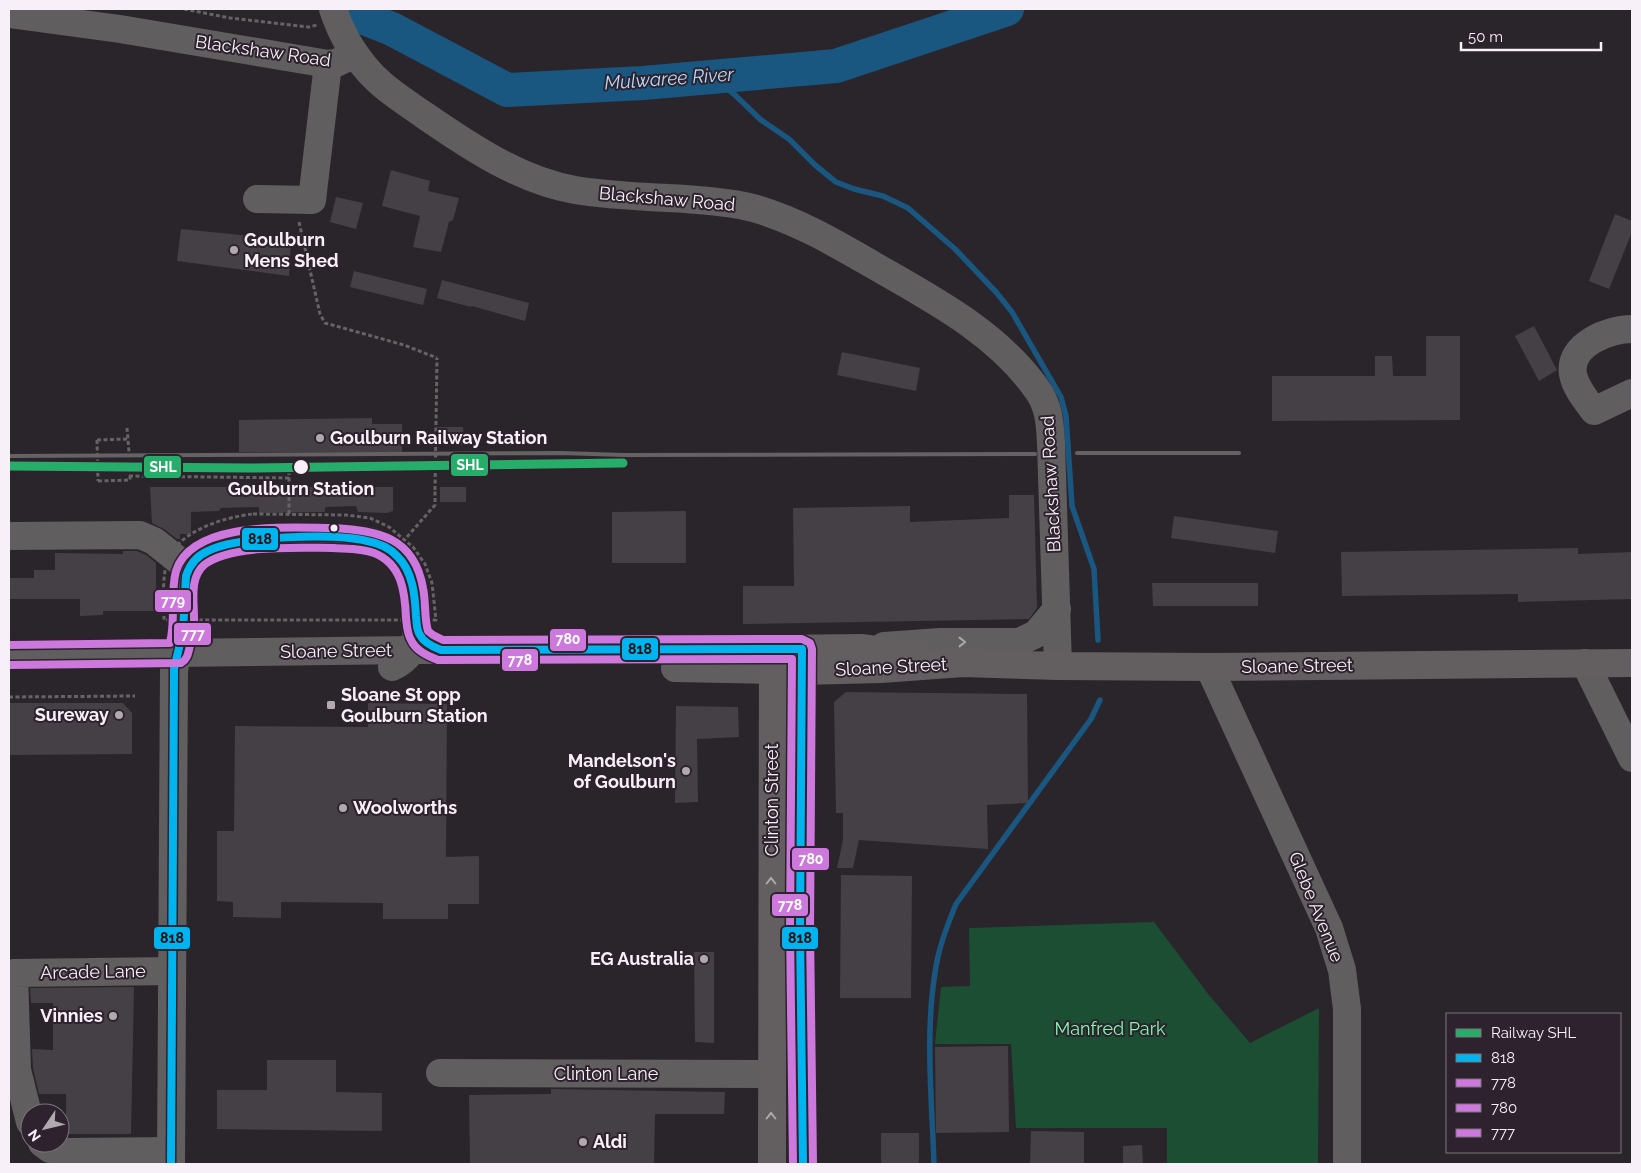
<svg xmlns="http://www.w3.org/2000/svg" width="1641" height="1173" font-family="Raleway,sans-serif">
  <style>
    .green { fill: #1c4e33 }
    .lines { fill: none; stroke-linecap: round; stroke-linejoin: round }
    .stream { stroke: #195781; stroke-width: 5.5 }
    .river { stroke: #195781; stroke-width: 34 }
    .building { fill: #454045 }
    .path { stroke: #666365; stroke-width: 3; stroke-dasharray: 4 2.5; stroke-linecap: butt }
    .minor { stroke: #615e5f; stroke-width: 28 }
    .major { stroke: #635f60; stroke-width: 28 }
    .rail { stroke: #666163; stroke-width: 4 }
    .path-bridge { stroke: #666365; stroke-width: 3; stroke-dasharray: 4 2.5; stroke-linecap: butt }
    .bus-1-casing { stroke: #2d222d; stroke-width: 11 }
    .bus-2-casing { stroke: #2d222d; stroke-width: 11 }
    .bus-3-casing { stroke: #2d222d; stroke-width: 11 }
    .bus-4-casing { stroke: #2d222d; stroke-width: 11 }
    .bus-5-casing { stroke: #2d222d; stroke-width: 11 }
    .bus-1 { stroke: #00b5ef; stroke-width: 8 }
    .bus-2 { stroke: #cc78dc; stroke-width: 8 }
    .bus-3 { stroke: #cc78dc; stroke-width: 8 }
    .bus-4 { stroke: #cc78dc; stroke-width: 8 }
    .bus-5 { stroke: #cc78dc; stroke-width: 8 }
    .rail-1-casing { stroke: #2d222d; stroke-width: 12 }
    .rail-1 { stroke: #26ad6a; stroke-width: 9 }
    .oneway { stroke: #aca7ac }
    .oneway2 { stroke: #aea8ac }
    .poi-dot { fill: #b0a9b0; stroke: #2d222d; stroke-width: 2 }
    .stop-dot { fill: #f8f0f8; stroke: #2d222d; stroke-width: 2 }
    .labels { text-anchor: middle; stroke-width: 4; stroke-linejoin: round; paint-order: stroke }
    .street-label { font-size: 18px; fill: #f8f0f8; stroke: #2d222d }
    .poi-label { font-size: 18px; font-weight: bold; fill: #f8f0f8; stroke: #2d222d; text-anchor: start }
    .stop-label { font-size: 18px; font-weight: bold; fill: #f8f0f8; stroke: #2d222d }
    .park-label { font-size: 18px; fill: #7ffcb1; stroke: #2d222d }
    .water-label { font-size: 19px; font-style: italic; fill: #b4dbfc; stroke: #2d222d }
    .line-badge { stroke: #2d222d; stroke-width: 2 }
    .badge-label { font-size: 14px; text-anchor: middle; font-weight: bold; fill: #fff }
    .pale-badge-label { font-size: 14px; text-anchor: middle; font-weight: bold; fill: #111 }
  </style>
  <rect width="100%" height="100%" fill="#2a252a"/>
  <!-- green -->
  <path class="green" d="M1154 922 1209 995 1250 1043 1319 1008 1318 1164H1167V1128H1016L1011 1044H935L941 987 970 986 969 928Z"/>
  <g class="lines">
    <!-- stream -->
    <g class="stream">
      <path d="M713 77 735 95 761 120 789 139 815 165 836 182 854 189 883 196 908 208 955 249 996 292 1012 312 1061 397 1066 416 1072 506 1094 569 1098 640"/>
      <path d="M934 1164C932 1102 925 1034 935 973 938 949 947 926 956 904L1091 719 1100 700"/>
    </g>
    <!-- river -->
    <path class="river" d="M341 9 392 29 507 90 643 83 836 66 1007 9"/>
  </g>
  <!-- building -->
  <g class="building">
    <path d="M391 170 430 181 428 191 459 198 453 220 449 222 441 252 413 247 420 216 382 206Z"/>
    <path d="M336 197 363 203 356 229 330 222Z"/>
    <path d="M1615 214 1632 221V232L1609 289 1589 281Z"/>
    <path d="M181 229 291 240 289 276 177 261Z"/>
    <path d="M354 271 427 289 423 305 350 287Z"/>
    <path d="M442 280 529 303 525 321 472 306 471 307 437 298Z"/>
    <path d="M1534 326 1557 370 1539 381 1515 336Z"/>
    <path d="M1426 336H1460V420L1272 421V376H1375V356H1392L1393 376H1426Z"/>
    <path d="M842 352 920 368 916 391 837 375Z"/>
    <path d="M372 418V424H402V452H239V420Z"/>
    <path d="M438 427H463L464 445H438Z"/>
    <path d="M150 487H393V511L387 513 358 512 356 506 325 507V512L259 513V507L221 508 219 511 191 512V534H180V539H177L164 529 152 523Z"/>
    <rect x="440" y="487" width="26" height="15"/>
    <path d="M1009 495H1034L1037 608 1029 619 743 624V586H794L793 508 910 506V522L1009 518Z"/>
    <path d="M686 511V563H612V512Z"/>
    <path d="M1174 516 1278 531 1275 553 1171 538Z"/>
    <path d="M1578 548V554L1632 552V599L1518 602V594L1342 596 1341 552Z"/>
    <path d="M123 551H137L146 555 156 563V611H103V615L80 616V599H9V578H34V570H55V553L123 554Z"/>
    <path d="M1152 583H1258V606H1153Z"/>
    <path d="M846 692 1027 694 1028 803 987 805 988 849 859 840 853 868H837L843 840V813H836L834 702Z"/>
    <path d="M9 703H123L132 713V754L9 755Z"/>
    <path d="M368 703 447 704 446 857 479 856V904H448V919H383V903L281 902V918L233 917V902L217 901V831H234L235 726 368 727Z"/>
    <path d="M676 706 738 707 739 737 697 739 698 802 675 803Z"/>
    <path d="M841 875 912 876 911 998H840Z"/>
    <path d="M694 952H714V1043L695 1042Z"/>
    <path d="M134 987 131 1134H66V1094H39L33 1068 32 1049 53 1050V1003H31L30 988Z"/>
    <path d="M1008 1046 1009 1132 936 1133 935 1047Z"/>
    <path d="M267 1060H336V1092L382 1093V1131L217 1129V1090H267Z"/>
    <path d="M551 1089 725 1092 724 1114H655L654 1164H470L469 1095 551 1094Z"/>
    <path d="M1031 1131 1084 1132V1164H1030Z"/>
    <rect x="881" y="1133" width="38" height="31"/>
    <path d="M1142 1145 1143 1164H1123V1146Z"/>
  </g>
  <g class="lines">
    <!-- path -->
    <g class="path">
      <path d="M184 9 230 18 309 27 317 25"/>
      <path d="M299 222 320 314 325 323 404 345 437 358"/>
      <path d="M127 428 129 452"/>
      <path d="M97 440 128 439"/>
      <path d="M289 471V514"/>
      <path d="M129 476 289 478"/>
      <path d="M98 481 130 480V471"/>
      <path d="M253 514 346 515 370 518 389 527 413 547 425 564 432 583 436 620H164C164 603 162 583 166 566 173 532 224 517 253 514Z"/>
      <path d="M407 537 435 505V490"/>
      <path d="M9 697 135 696"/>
    </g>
    <!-- minor -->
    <g class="minor">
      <path d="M333 9C340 30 350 50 365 67 381 87 403 100 424 115 469 146 519 180 575 190 611 196 649 197 686 199 708 201 731 202 753 208 796 220 835 243 873 265 932 299 996 332 1036 388 1049 405 1050 423 1051 443L1058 666"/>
      <path d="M9 14 120 29 328 64 336 63 355 54"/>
      <path d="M257 199 312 200 328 64"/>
      <path d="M1632 329C1610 329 1568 344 1573 374 1575 387 1586 400 1594 411L1632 393"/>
      <path d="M9 536 140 535 154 541 188 568"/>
      <path d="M884 646 940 642H1019L1036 634 1057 609"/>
      <path d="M9 655 413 650 773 649"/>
      <path d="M1585 663 1632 758"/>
      <path d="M1209 667 1329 928 1342 970 1347 1009V1164"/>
      <path d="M675 668 772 670"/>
      <path d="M440 1073 771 1074"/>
      <path d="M30 1122 17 1070 14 973 172 971"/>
      <path d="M42 1143 50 1149 68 1152 171 1151"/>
      <path d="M171 1164 174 669C178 653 183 636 184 620 186 604 181 582 189 568 195 557 207 550 219 546 244 538 271 540 298 539 321 539 347 536 369 541 378 543 386 547 393 553 415 570 416 596 417 622 418 643 412 658 392 667"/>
    </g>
    <!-- major -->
    <g class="major">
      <path d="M801 653 800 930 803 1164"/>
      <path d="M772 670 801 671 881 669 963 663 1058 666 1209 667 1632 663"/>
      <path d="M772 1164 773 649 861 648 914 655"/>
    </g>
    <!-- rail -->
    <g class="rail">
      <path d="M1077 453H1239"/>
      <path d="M9 456 561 453 624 455 1035 454"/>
    </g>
    <!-- path-bridge -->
    <g class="path-bridge">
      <path d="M97 440 98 481"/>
      <path d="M435 490 437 358"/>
    </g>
    <defs>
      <path id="bus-1" d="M171 1164 174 669 183 631 186 576C190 564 196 556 208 551 237 536 334 533 367 541 378 543 389 547 397 556 413 571 415 596 416 616 417 623 416 629 420 635 424 643 433 647 441 650L802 649 800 930 803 1164"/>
      <path id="bus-2" d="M332 548C346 549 361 548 374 553 402 564 405 592 406 618 407 626 407 633 411 640 416 651 428 656 438 660L792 659 790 930 793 1164"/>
      <path id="bus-3" d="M334 528C379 531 414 537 423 588 426 602 424 618 428 631L433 635 443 640 802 639 810 643 812 649 810 930 813 1164"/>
      <path id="bus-4" d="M9 665 181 663C188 659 188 653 190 646 192 639 193 631 194 624 195 605 188 579 204 565 230 544 300 548 333 548"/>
      <path id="bus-5" d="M9 645 170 643C176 619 170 593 176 571 192 520 291 528 333 528"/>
    </defs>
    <!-- bus-1 casing -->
    <use href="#bus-1" class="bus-1-casing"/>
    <!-- bus-2 casing -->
    <use href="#bus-2" class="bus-2-casing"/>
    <!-- bus-3 casing -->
    <use href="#bus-3" class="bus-3-casing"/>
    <!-- bus-4 casing -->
    <use href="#bus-4" class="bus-4-casing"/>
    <!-- bus-5 casing -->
    <use href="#bus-5" class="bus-5-casing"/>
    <!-- bus-1 -->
    <use href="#bus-1" class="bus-1"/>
    <!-- bus-2 -->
    <use href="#bus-2" class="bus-2"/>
    <!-- bus-3 -->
    <use href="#bus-3" class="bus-3"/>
    <!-- bus-4 -->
    <use href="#bus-4" class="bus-4"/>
    <!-- bus-5 -->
    <use href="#bus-5" class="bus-5"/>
    <defs>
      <path id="rail-1" d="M9 466 248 468 623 463"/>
    </defs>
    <!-- rail-1 casing -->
    <use href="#rail-1" class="rail-1-casing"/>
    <!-- rail-1 -->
    <use href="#rail-1" class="rail-1"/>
  </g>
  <!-- one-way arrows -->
  <defs><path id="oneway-chevron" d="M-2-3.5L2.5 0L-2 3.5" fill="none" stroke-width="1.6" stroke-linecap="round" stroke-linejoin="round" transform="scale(1.25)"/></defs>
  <use class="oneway" href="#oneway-chevron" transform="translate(962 642)"/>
  <g class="oneway2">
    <use href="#oneway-chevron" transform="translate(771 881) rotate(-90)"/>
    <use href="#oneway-chevron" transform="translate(771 1116) rotate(-90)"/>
  </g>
  <!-- markers -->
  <g class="poi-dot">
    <circle cx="234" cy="250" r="5"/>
    <circle cx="320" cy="438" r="5"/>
    <rect x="326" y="700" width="10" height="10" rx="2.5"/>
    <circle cx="119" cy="715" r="5"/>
    <circle cx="686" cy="771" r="5"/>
    <circle cx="343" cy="808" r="5"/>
    <circle cx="704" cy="959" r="5"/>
    <circle cx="113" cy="1016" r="5"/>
    <circle cx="583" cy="1142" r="5"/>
  </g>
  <g class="stop-dot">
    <circle cx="301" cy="467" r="8"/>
    <circle cx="334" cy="528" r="4.5"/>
  </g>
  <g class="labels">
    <!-- street labels -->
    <g class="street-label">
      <text transform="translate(263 51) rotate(8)" y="6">Blackshaw Road</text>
      <text transform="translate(667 199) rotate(5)" y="6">Blackshaw Road</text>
      <text transform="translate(1051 484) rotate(-93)" y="6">Blackshaw Road</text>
      <text transform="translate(336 651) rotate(-1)" y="6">Sloane Street</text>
      <text transform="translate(1297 666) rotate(-1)" y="6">Sloane Street</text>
      <text transform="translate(891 667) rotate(-3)" y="6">Sloane Street</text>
      <text transform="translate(772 800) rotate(-90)" y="6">Clinton Street</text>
      <text transform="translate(1316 907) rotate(68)" y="6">Glebe Avenue</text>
      <text transform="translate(93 972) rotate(-1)" y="6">Arcade Lane</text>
      <text x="606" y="1080">Clinton Lane</text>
    </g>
    <!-- poi labels -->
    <g class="poi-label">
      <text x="244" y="246">Goulburn<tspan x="244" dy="21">Mens Shed</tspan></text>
      <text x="330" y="444">Goulburn Railway Station</text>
      <text x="341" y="701">Sloane St opp<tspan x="341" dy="21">Goulburn Station</tspan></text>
      <text x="109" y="721" text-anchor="end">Sureway</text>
      <text x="676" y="767" text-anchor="end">Mandelson's<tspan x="676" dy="21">of Goulburn</tspan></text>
      <text x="353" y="814">Woolworths</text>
      <text x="694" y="965" text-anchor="end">EG Australia</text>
      <text x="103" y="1022" text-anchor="end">Vinnies</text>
      <text x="593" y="1148">Aldi</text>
    </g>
    <!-- stop labels -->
    <g class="stop-label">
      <text x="301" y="495">Goulburn Station</text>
    </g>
    <!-- park labels -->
    <g class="park-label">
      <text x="1110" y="1035">Manfred Park</text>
    </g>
    <!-- water labels -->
    <g class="water-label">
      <text transform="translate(669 78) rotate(-4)" y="7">Mulwaree River</text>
    </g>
  </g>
  <g class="line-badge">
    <rect x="450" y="453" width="39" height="24" rx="5" fill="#26ad6a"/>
    <rect x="143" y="455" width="39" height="24" rx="5" fill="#26ad6a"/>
    <rect x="241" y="527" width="38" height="24" rx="5" fill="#00b5ef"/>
    <rect x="154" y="589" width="38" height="24" rx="5" fill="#cc78dc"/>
    <rect x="173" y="622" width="39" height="24" rx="5" fill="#cc78dc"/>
    <rect x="549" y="628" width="38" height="24" rx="5" fill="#cc78dc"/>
    <rect x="621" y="637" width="38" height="24" rx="5" fill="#00b5ef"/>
    <rect x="501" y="648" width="38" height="24" rx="5" fill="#cc78dc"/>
    <rect x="791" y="847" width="39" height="24" rx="5" fill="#cc78dc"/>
    <rect x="771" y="893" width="38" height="24" rx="5" fill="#cc78dc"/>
    <rect x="153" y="926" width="38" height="24" rx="5" fill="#00b5ef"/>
    <rect x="781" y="926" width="38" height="24" rx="5" fill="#00b5ef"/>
  </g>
  <g class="badge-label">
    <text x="470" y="470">SHL</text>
    <text x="163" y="472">SHL</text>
    <text x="173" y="606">779</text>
    <text x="193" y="639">777</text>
    <text x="568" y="644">780</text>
    <text x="520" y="665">778</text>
    <text x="811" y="864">780</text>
    <text x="790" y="910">778</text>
  </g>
  <g class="pale-badge-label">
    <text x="260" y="544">818</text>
    <text x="640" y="654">818</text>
    <text x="172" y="943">818</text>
    <text x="800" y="943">818</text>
  </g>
  <!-- border -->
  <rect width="1641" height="1173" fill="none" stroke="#f8f0f8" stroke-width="20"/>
  <!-- legend -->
  <rect x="1446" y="1013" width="175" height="140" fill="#2d222d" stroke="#7e747e"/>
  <rect x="1456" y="1029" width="25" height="8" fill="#26ad6a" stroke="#7e747e"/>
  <text x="1491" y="1038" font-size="15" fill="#f8f0f8">Railway SHL</text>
  <rect x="1456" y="1054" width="25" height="8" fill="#00b5ef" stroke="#7e747e"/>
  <text x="1491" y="1063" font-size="15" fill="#f8f0f8">818</text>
  <rect x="1456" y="1079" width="25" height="8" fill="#cc78dc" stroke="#7e747e"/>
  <text x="1491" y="1088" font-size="15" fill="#f8f0f8">778</text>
  <rect x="1456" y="1104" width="25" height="8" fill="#cc78dc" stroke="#7e747e"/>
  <text x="1491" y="1113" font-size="15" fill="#f8f0f8">780</text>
  <rect x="1456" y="1129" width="25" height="8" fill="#cc78dc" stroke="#7e747e"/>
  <text x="1491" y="1138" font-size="15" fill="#f8f0f8">777</text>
  <!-- north arrow -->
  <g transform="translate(45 1128) rotate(235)"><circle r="24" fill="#2d222d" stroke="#7e747e"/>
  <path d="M0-4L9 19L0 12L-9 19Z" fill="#b0a9b0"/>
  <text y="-8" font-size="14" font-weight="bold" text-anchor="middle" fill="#f8f0f8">N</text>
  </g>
  <!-- scale -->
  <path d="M1461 42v8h140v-8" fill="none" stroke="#f8f0f8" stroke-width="2.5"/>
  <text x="1468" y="42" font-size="15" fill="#f8f0f8" stroke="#2d222d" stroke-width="4" paint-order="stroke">50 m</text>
</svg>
